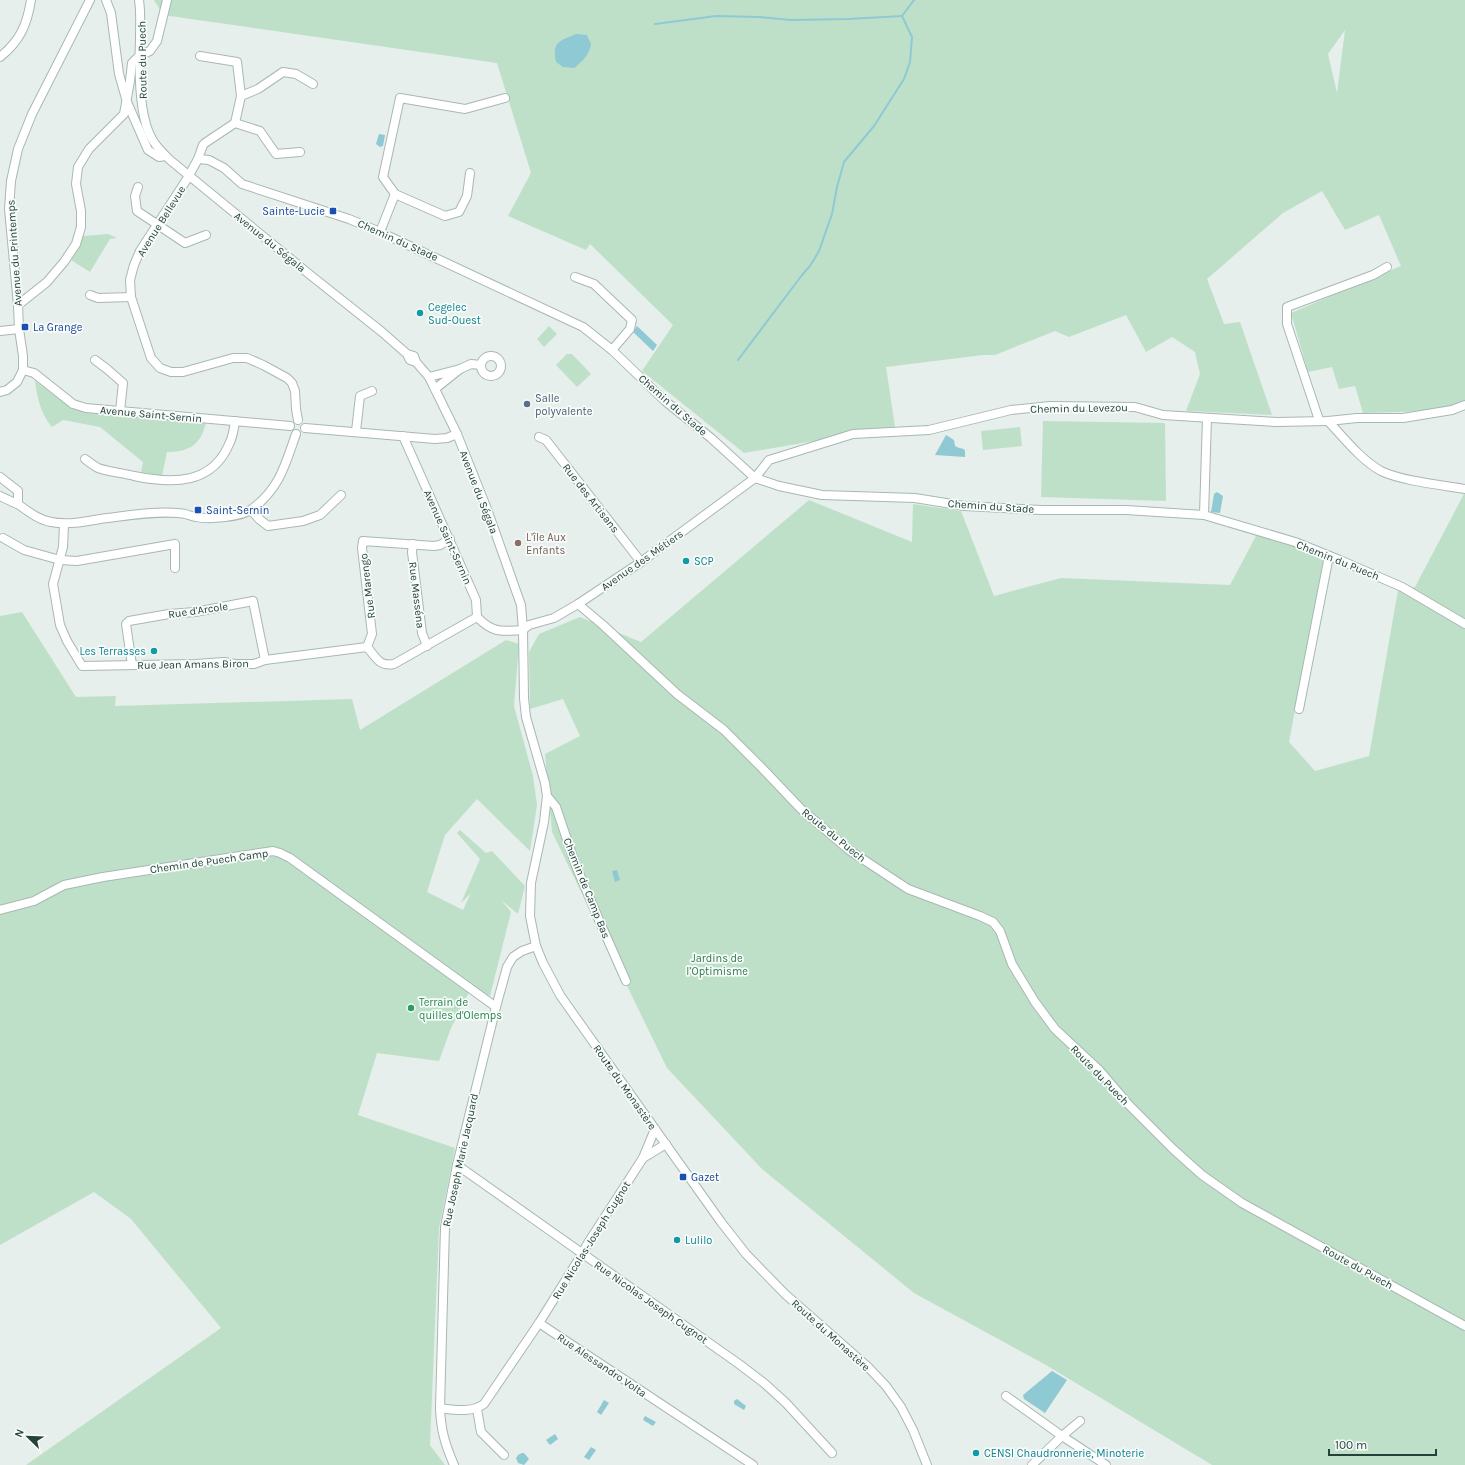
<svg xmlns="http://www.w3.org/2000/svg" width="1465" height="1465" font-family="Karla,sans-serif">
  <style>
    .green { fill: #bfe0c8; fill-rule: evenodd }
    .water { fill: #8ec9d4 }
    .lines { fill: none; stroke-linecap: round; stroke-linejoin: round }
    .stream { stroke: #8ec9d4; stroke-width: 2 }
    .minor-casing { stroke: #a8b8b2; stroke-width: 10 }
    .minor { stroke: #fff; stroke-width: 8 }
    .transit-dot { fill: #1a4fb4; stroke: #f7fbf9; stroke-width: 1.5 }
    .culture-dot { fill: #0f9aa8; stroke: #f7fbf9; stroke-width: 1.5 }
    .service-dot { fill: #5c6f8a; stroke: #f7fbf9; stroke-width: 1.5 }
    .education-dot { fill: #8d6e63; stroke: #f7fbf9; stroke-width: 1.5 }
    .leisure-dot { fill: #2e9e5b; stroke: #f7fbf9; stroke-width: 1.5 }
    .labels { text-anchor: middle; stroke-width: 3.5; stroke-linejoin: round; paint-order: stroke }
    .street-label { font-size: 11px; fill: #24423a; stroke: #f7fbf9 }
    .transit-label { font-size: 11px; fill: #164399; stroke: #f7fbf9; text-anchor: start }
    .culture-label { font-size: 11px; fill: #0d838f; stroke: #f7fbf9; text-anchor: start }
    .service-label { font-size: 11px; fill: #4e5e75; stroke: #f7fbf9; text-anchor: start }
    .education-label { font-size: 11px; fill: #785e54; stroke: #f7fbf9; text-anchor: start }
    .park-label { font-size: 11px; fill: #2d7a4b; stroke: #f7fbf9 }
    .leisure-label { font-size: 11px; fill: #27864d; stroke: #f7fbf9; text-anchor: start }
  </style>
  <rect width="100%" height="100%" fill="#e6efeb"/>
  <!-- green -->
  <g class="green">
    <path d="M154 0H1465V410L1363 413 1355 386 1339 389 1332 367 1308 372 1291 313 1401 266 1379 215 1345 230 1322 191 1283 213 1207 279 1224 324 1240 322 1272 415 1186 411 1200 374 1195 352 1172 337 1146 352 1126 315 1069 337 1055 331 995 355H983L886 367 895 427 744 453 642 371 673 325 590 244 586 250 508 216 531 173 497 63 163 15ZM1345 30 1337 93 1328 54Z"/>
    <path d="M108 234 117 238 110 239 90 272 71 260 78 250 83 236Z"/>
    <path d="M549 326 557 334 544 347 537 339Z"/>
    <path d="M567 354H572L591 374 577 387 556 365Z"/>
    <path d="M35 381 70 407 91 413 206 422C201 445 189 452 167 452L162 476 141 472 143 462 100 427 63 420 52 427C41 414 37 398 35 381Z"/>
    <path d="M1043 421 1165 423 1166 501 1041 497Z"/>
    <path d="M1020 427 1022 446 983 450 981 431Z"/>
    <path d="M1465 492V1465H1212L1046 1365 914 1293 762 1169 667 1068 552 832 545 754 580 736 563 699 530 709 529 652 539 634 580 617 641 642 809 500 912 542 913 504 961 511 994 596 1061 578 1230 585 1257 534 1324 556 1289 742 1315 771 1369 756 1398 590 1415 587Z"/>
    <path d="M22 612 76 697 116 696 115 706 352 699 360 730 506 640 519 644 514 706 533 776 537 805 530 851 477 799 445 835 427 892 463 910 471 893 461 903 480 859 457 833 460 830 486 853 492 851 525 886 518 914 501 900 511 912 490 996 471 988 451 1028 439 1061 377 1053 358 1115 455 1148 439 1228 430 1445 445 1465H26L221 1328 131 1219 94 1192 0 1245V616Z"/>
  </g>
  <!-- water -->
  <g class="water">
    <path d="M576 34 587 35 591 44C589 55 583 61 574 68L563 67 556 62C552 42 559 41 576 34Z"/>
    <path d="M379 134 385 135 383 146 380 147 376 144Z"/>
    <path d="M637 326 657 345 653 351 633 332Z"/>
    <path d="M946 435 954 440 955 446C963 451 966 445 965 457L935 455Z"/>
    <path d="M1217 492 1223 496 1220 513 1211 512 1214 494Z"/>
    <path d="M617 870 620 880 615 882 612 871Z"/>
    <path d="M1052 1371 1067 1380 1045 1413 1024 1399 1023 1395Z"/>
    <path d="M737 1399 746 1406 744 1410 734 1404V1401Z"/>
    <path d="M604 1400 609 1403 601 1415 597 1412Z"/>
    <path d="M645 1416 656 1422 653 1426 643 1420Z"/>
    <path d="M555 1434 558 1439 550 1445 546 1440Z"/>
    <path d="M591 1447 596 1450 589 1460 584 1457Z"/>
    <path d="M522 1453H524L529 1459 524 1465 518 1463 516 1458 518 1455Z"/>
  </g>
  <g class="lines">
    <!-- stream -->
    <g class="stream">
      <path d="M655 24 716 16 759 17 791 20 848 19 902 16 914 0"/>
      <path d="M738 360 802 275 810 266 819 251 832 214 837 187 844 162 874 126 904 79 910 62 912 37 902 16"/>
    </g>
    <defs>
      <g id="minor">
        <path d="M106 0 111 13 119 74 127 102 148 150 159 157 165 156"/>
        <path d="M139 0C141 13 140 26 140 40 139 66 138 113 151 137 155 146 163 153 170 160L309 274 382 332 407 354 410 360 416 362 414 356 407 354"/>
        <path d="M200 56 237 62 241 96"/>
        <path d="M0 57C20 41 27 25 31 0"/>
        <path d="M235 123 241 96 258 89 283 72 296 74 313 84"/>
        <path d="M198 159 203 145 205 143 235 123 260 131 276 154 300 152"/>
        <path d="M138 187 135 196 137 211 185 243 206 235"/>
        <path d="M395 194 445 216 459 212 467 196 470 173"/>
        <path d="M380 232 395 194 383 177 400 98 465 109 505 98"/>
        <path d="M575 277 594 284 632 320 630 329 612 350"/>
        <path d="M90 295 98 298 131 297"/>
        <path d="M18 305 47 282 64 262 76 244 81 227V211L76 184 78 167 89 149 124 114 130 81 132 63 140 55 150 51 157 41 167 0"/>
        <path d="M0 331 19 329"/>
        <circle cx="491" cy="366" r="10"/>
        <path d="M95 360 107 369 123 383 120 411"/>
        <path d="M416 362 429 377 457 434 487 509 521 605 523 630 524 698 526 717 545 783 547 796 544 822 531 883 530 916 536 946 543 963 560 995 574 1015 721 1222 746 1254 785 1294 868 1367 886 1386 901 1407 913 1430 927 1465"/>
        <path d="M460 369 471 364 481 365"/>
        <path d="M23 370 34 373 73 404 86 408 290 426"/>
        <path d="M429 377 460 369 435 389"/>
        <path d="M0 392 7 390 17 382 23 370V356L19 329 18 305 9 209 11 181 18 149 32 114 90 0"/>
        <path d="M298 420 296 409 295 391 292 383 287 378 263 365 247 358H233L183 372H171L160 368 151 358 131 297 130 280 134 265 140 251 187 179 198 159 209 160 224 168 242 184 349 219 380 232 583 327 612 350 665 401 711 438 755 478 779 486 822 495 915 498 964 506 1041 510H1126L1204 515 1295 542 1342 561 1402 587 1465 624"/>
        <path d="M1319 420 1287 324V307L1373 275 1387 267"/>
        <path d="M1328 421C1344 438 1360 459 1381 471 1402 481 1441 485 1465 489"/>
        <path d="M305 428 435 439 447 438 457 434"/>
        <path d="M356 431 360 396 372 391"/>
        <path d="M403 436 476 600 477 617"/>
        <path d="M539 437 546 440 641 562"/>
        <path d="M85 459C89 462 94 466 98 468 109 472 123 473 134 476 173 484 213 485 230 442 233 436 234 428 235 421"/>
        <path d="M0 477 18 491V504"/>
        <path d="M0 496C6 499 13 502 19 505 29 512 39 520 51 522 68 525 83 522 100 519 126 516 152 511 178 513 185 513 190 516 196 517 209 520 242 517 252 509 280 488 285 465 296 434"/>
        <path d="M251 510 259 519 268 526 303 521 320 515 341 495"/>
        <path d="M1204 515 1207 418"/>
        <path d="M64 524 63 547 53 584 60 625 67 641 82 666 196 664 224 662 235 664H254L265 660 367 647C376 657 379 667 394 664L477 617C494 634 501 631 523 630"/>
        <path d="M3 538 24 550 60 560 77 561 175 544V568"/>
        <path d="M413 544 412 552 422 633 427 646"/>
        <path d="M578 604 603 625 677 694 724 730 762 768 801 809 849 850 908 889 980 916 993 922 1000 931 1012 964 1035 1002 1055 1029 1100 1071 1129 1105 1173 1149 1202 1175 1242 1203 1465 1326"/>
        <path d="M523 630 529 625 554 618 578 604 641 562 755 478 769 460 853 434 929 430 1011 410 1050 406 1135 407 1163 415 1276 422 1328 421 1357 418H1403L1452 410 1465 405"/>
        <path d="M367 647 372 634 362 548 363 541 434 546 440 545 450 539"/>
        <path d="M132 665 126 624 129 621 169 614 195 612 253 601 265 660"/>
        <path d="M1299 709 1329 556"/>
        <path d="M547 796 556 807 576 866 599 920 626 981"/>
        <path d="M0 910 34 901 64 885 103 877 273 851 280 853 290 858 496 1007"/>
        <path d="M643 1158 666 1144"/>
        <path d="M457 1165 739 1364 764 1383 786 1403 832 1453"/>
        <path d="M539 1323 753 1465"/>
        <path d="M1006 1396 1062 1436 1080 1421"/>
        <path d="M440 1408C455 1410 471 1413 484 1404L539 1323 582 1254 588 1243 643 1158 655 1129"/>
        <path d="M477 1409 481 1432 504 1455"/>
        <path d="M454 1465C445 1444 441 1431 440 1408L445 1227 457 1165 496 1007 507 967 513 957 522 951 536 946"/>
        <path d="M1032 1465 1062 1436 1106 1465"/>
      </g>
    </defs>
    <!-- minor casing -->
    <use href="#minor" class="minor-casing"/>
    <!-- minor -->
    <use href="#minor" class="minor"/>
  </g>
  <!-- markers -->
  <g class="transit-dot">
    <rect x="329" y="207" width="8" height="8" rx="2"/>
    <rect x="21" y="323" width="8" height="8" rx="2"/>
    <rect x="194" y="506" width="8" height="8" rx="2"/>
    <rect x="679" y="1173" width="8" height="8" rx="2"/>
  </g>
  <g class="culture-dot">
    <circle cx="420" cy="313" r="4"/>
    <circle cx="686" cy="561" r="4"/>
    <circle cx="154" cy="651" r="4"/>
    <circle cx="677" cy="1240" r="4"/>
    <circle cx="976" cy="1453" r="4"/>
  </g>
  <circle class="service-dot" cx="527" cy="404" r="4"/>
  <circle class="education-dot" cx="518" cy="543" r="4"/>
  <circle class="leisure-dot" cx="411" cy="1008" r="4"/>
  <g class="labels">
    <!-- street labels -->
    <g class="street-label">
      <text transform="translate(142 60) rotate(-91)" y="4">Route du Puech</text>
      <text transform="translate(161 221) rotate(-58)" y="4">Avenue Bellevue</text>
      <text transform="translate(398 240) rotate(24)" y="4">Chemin du Stade</text>
      <text transform="translate(270 242) rotate(39)" y="4">Avenue du Ségala</text>
      <text transform="translate(14 253) rotate(-94)" y="4">Avenue du Printemps</text>
      <text transform="translate(673 405) rotate(41)" y="4">Chemin du Stade</text>
      <text transform="translate(1079 408) rotate(-1)" y="4">Chemin du Levezou</text>
      <text transform="translate(151 414) rotate(5)" y="4">Avenue Saint-Sernin</text>
      <text transform="translate(479 492) rotate(69)" y="4">Avenue du Ségala</text>
      <text transform="translate(591 498) rotate(52)" y="4">Rue des Artisans</text>
      <text transform="translate(991 506) rotate(4)" y="4">Chemin du Stade</text>
      <text transform="translate(448 537) rotate(66)" y="4">Avenue Saint-Sernin</text>
      <text transform="translate(642 560) rotate(-35)" y="4">Avenue des Métiers</text>
      <text transform="translate(1338 560) rotate(22)" y="4">Chemin du Puech</text>
      <text transform="translate(367 586) rotate(-97)" y="4">Rue Marengo</text>
      <text transform="translate(417 595) rotate(83)" y="4">Rue Masséna</text>
      <text transform="translate(198 610) rotate(-8)" y="4">Rue d'Arcole</text>
      <text transform="translate(193 664) rotate(-1)" y="4">Rue Jean Amans Biron</text>
      <text transform="translate(834 835) rotate(39)" y="4">Route du Puech</text>
      <text transform="translate(209 861) rotate(-8)" y="4">Chemin de Puech Camp</text>
      <text transform="translate(587 888) rotate(68)" y="4">Chemin de Camp Bas</text>
      <text transform="translate(1100 1075) rotate(46)" y="4">Route du Puech</text>
      <text transform="translate(625 1087) rotate(55)" y="4">Route du Monastère</text>
      <text transform="translate(460 1160) rotate(-78)" y="4">Rue Joseph Marie Jacquard</text>
      <text transform="translate(591 1240) rotate(-58)" y="4">Rue Nicolas-Joseph Cugnot</text>
      <text transform="translate(1358 1267) rotate(29)" y="4">Route du Puech</text>
      <text transform="translate(651 1302) rotate(35)" y="4">Rue Nicolas Joseph Cugnot</text>
      <text transform="translate(831 1335) rotate(42)" y="4">Route du Monastère</text>
      <text transform="translate(602 1365) rotate(34)" y="4">Rue Alessandro Volta</text>
    </g>
    <!-- transit labels -->
    <g class="transit-label">
      <text x="325" y="215" text-anchor="end">Sainte-Lucie</text>
      <text x="33" y="331">La Grange</text>
      <text x="206" y="514">Saint-Sernin</text>
      <text x="691" y="1181">Gazet</text>
    </g>
    <!-- culture labels -->
    <g class="culture-label">
      <text x="428" y="311">Cegelec<tspan x="428" dy="13">Sud-Ouest</tspan></text>
      <text x="694" y="565">SCP</text>
      <text x="146" y="655" text-anchor="end">Les Terrasses</text>
      <text x="685" y="1244">Lulilo</text>
      <text x="984" y="1457">CENSI Chaudronnerie, Minoterie</text>
    </g>
    <!-- service labels -->
    <g class="service-label">
      <text x="535" y="402">Salle<tspan x="535" dy="13">polyvalente</tspan></text>
    </g>
    <!-- education labels -->
    <g class="education-label">
      <text x="526" y="541">L'île Aux<tspan x="526" dy="13">Enfants</tspan></text>
    </g>
    <!-- park labels -->
    <g class="park-label">
      <text x="717" y="962">Jardins de<tspan x="717" dy="13">l’Optimisme</tspan></text>
    </g>
    <!-- leisure labels -->
    <g class="leisure-label">
      <text x="419" y="1006">Terrain de<tspan x="419" dy="13">quilles d'Olemps</tspan></text>
    </g>
  </g>
  <!-- north arrow -->
  <g transform="translate(28 1437) rotate(293)" stroke="#f7fbf9" stroke-width="3" paint-order="stroke">
  <path d="M0-3L7 15L0 10L-7 15Z" fill="#24423a"/>
  <text y="-6" font-size="11" font-weight="bold" text-anchor="middle" fill="#24423a">N</text>
  </g>
  <!-- scale -->
  <path d="M1329 1449v6h107v-6" fill="none" stroke="#24423a" stroke-width="2"/>
  <text x="1335" y="1449" font-size="12" fill="#24423a" stroke="#f7fbf9" stroke-width="3" paint-order="stroke">100 m</text>
</svg>
